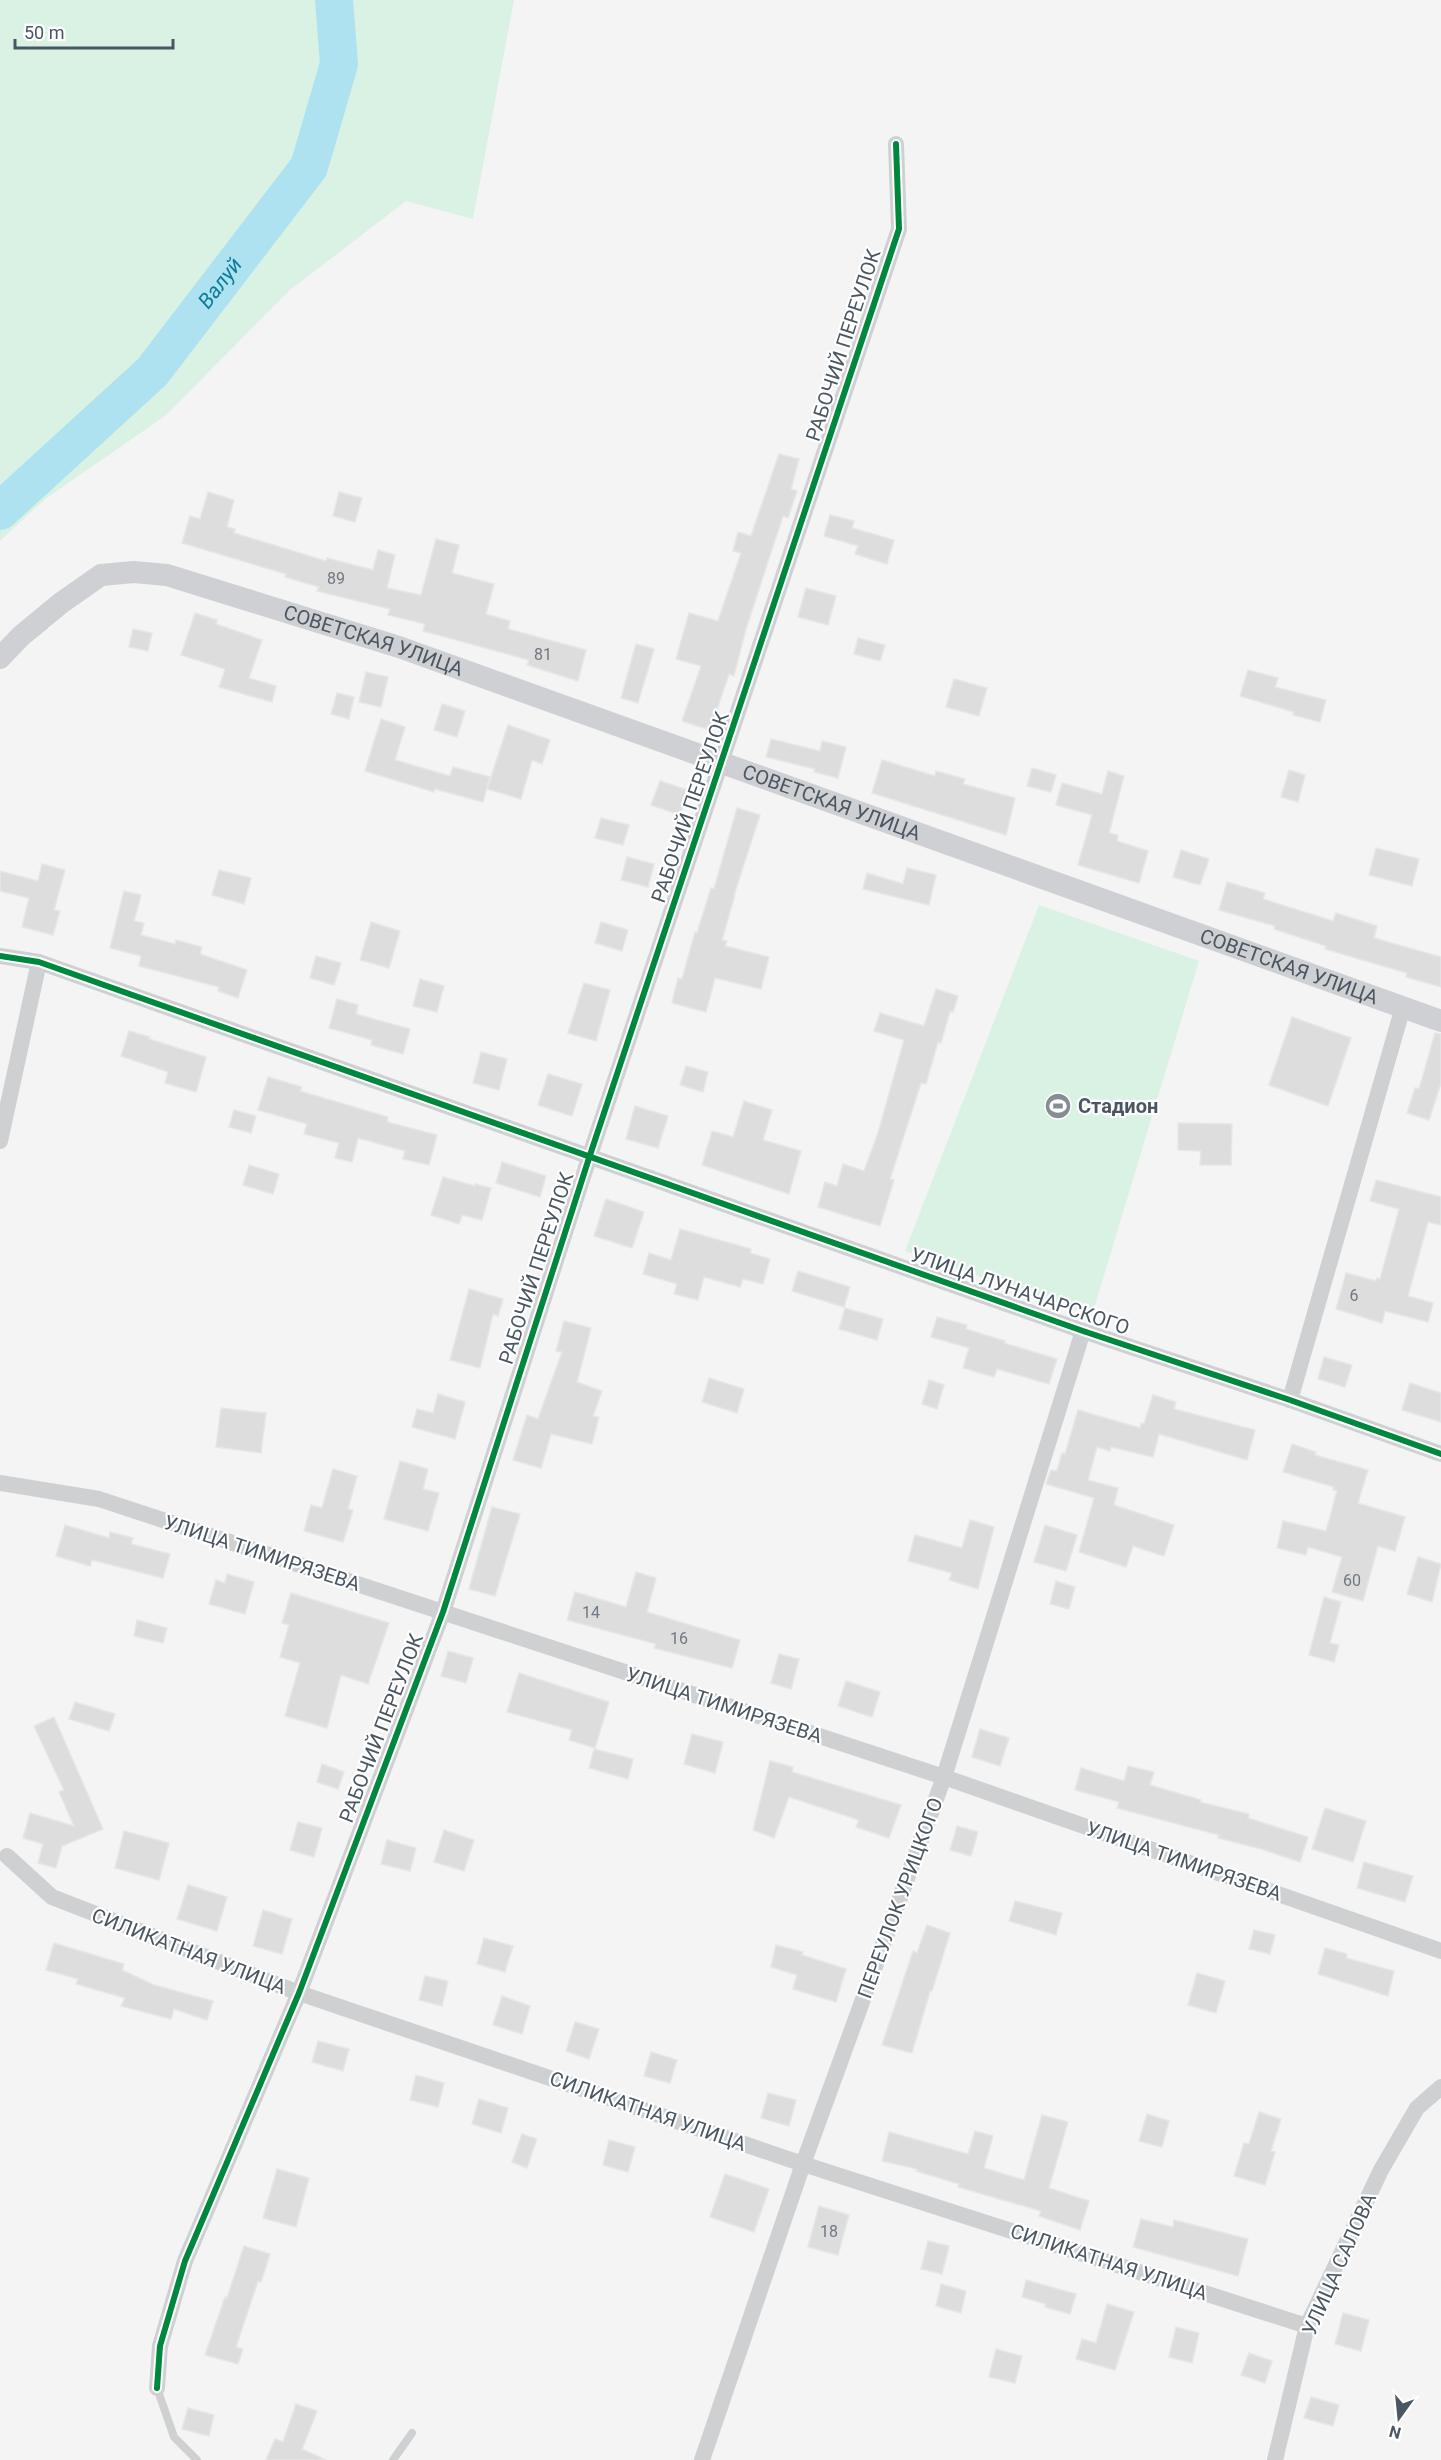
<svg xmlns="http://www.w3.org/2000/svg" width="1441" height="2460" font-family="Roboto,sans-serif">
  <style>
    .green { fill: #d9f2e3 }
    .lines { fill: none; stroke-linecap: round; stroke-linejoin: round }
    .river { stroke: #aee2f0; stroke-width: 38 }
    .building { fill: #ddddde; stroke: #e5e6e7; stroke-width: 1.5 }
    .lane { stroke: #ced0d2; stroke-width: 8 }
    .street { stroke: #ced0d2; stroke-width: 16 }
    .secondary { stroke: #ced0d4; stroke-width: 22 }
    .cycleway-casing { stroke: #fff; stroke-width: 10 }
    .cycleway { stroke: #00873e; stroke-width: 6 }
    .labels { text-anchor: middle; stroke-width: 4.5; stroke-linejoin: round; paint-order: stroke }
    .number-label { font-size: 16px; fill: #707881 }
    .street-label { font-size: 20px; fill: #4a5661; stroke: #fff }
    .poi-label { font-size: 20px; font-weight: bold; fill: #4a5661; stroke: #fff; text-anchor: start }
    .water-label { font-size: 21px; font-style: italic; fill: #0c7c9b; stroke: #fff }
  </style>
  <rect width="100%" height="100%" fill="#f4f4f4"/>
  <!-- green -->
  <g class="green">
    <path d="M0 0H514L473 219 406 201 290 290 165 416 45 499 0 541Z"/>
    <path d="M1039 905 1199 961 1092 1315 905 1251Z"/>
  </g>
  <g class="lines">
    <!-- river -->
    <path class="river" id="s1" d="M0 511 152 372 309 167 339 64 334 0"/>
  </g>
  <!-- building -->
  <g class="building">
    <path d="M779 454 799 459 791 489 797 491 788 518 783 516 746 629 734 676 729 674 710 730 682 721 701 666 676 659 689 613 718 621 741 553 733 551 738 532 751 536Z"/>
    <path d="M208 492 234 500 227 527 235 529 234 533 326 561 327 558 373 570 378 550 395 555 387 588 421 595 436 539 459 545 452 573 494 584 486 614 510 621 508 629 586 650 578 681 527 665 529 660 423 631 425 624 388 615 390 609 317 591 319 587 285 577 286 574 182 543 190 516 200 519Z"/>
    <path d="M339 492 362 498 355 522 333 516Z"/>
    <path d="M830 515 854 521 852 528 894 540 887 564 855 554 858 546 824 536Z"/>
    <path d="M806 588 836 596 828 625 798 617Z"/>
    <path d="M195 613 217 620 216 624 262 640 249 678 276 686 272 702 219 687 225 669 181 655Z"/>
    <path d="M133 629 152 633 148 651 129 647Z"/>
    <path d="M858 638 885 645 880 661 854 654Z"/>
    <path d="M636 644 654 649 638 703 621 698Z"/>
    <path d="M1248 670 1278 678 1275 687 1326 700 1320 722 1293 715 1294 712 1240 696Z"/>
    <path d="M366 672 388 677 381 707 359 702Z"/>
    <path d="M954 679 987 688 979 716 946 707Z"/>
    <path d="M337 693 354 697 349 719 331 714Z"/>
    <path d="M442 704 465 711 457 737 434 730Z"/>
    <path d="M381 719 405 727 395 760 450 776 453 767 490 777 483 802 435 789 434 792 365 771Z"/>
    <path d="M508 725 550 740 542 764 532 760 521 799 487 789Z"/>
    <path d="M771 739 820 751 822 741 846 747 838 778 814 772 815 769 766 757Z"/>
    <path d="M882 760 935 776 936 771 965 779 963 784 1015 798 1006 835 872 793Z"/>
    <path d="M1032 768 1056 775 1051 792 1027 786Z"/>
    <path d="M1289 770 1305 775 1298 802 1281 797Z"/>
    <path d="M1108 771 1124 776 1109 833 1118 835 1117 841 1148 851 1139 883 1078 865 1092 815 1056 805 1062 783 1102 794Z"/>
    <path d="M660 781 688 790 680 815 651 805Z"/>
    <path d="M737 808 760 815 734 895H735L722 940 727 941 725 946 769 957 761 989 715 978 706 1012 672 1003 678 978 682 979 695 932 697 933 711 888 714 889Z"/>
    <path d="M601 818 629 825 623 845 595 838Z"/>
    <path d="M1376 848 1419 859 1412 886 1369 875Z"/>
    <path d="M1181 850 1209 859 1200 885 1173 877Z"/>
    <path d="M627 857 654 864 648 887 621 880Z"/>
    <path d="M42 864 65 870 54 910 60 911 53 935 22 927 29 898 0 891V871L38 881Z"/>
    <path d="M907 868 936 875 929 905 863 889 867 873 903 884Z"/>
    <path d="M219 870 251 878 244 904 212 895Z"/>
    <path d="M1227 882 1265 893 1263 899 1333 921 1336 913 1377 926 1374 938 1441 957V987L1406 977 1407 973 1325 949 1326 946 1274 929 1275 926 1219 910Z"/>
    <path d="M124 891 141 895 134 921 144 923 141 935 175 944 176 940 202 947 200 954 247 970 238 998 218 991 219 987 139 966 141 956 110 948Z"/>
    <path d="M371 922 400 931 389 968 360 960Z"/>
    <path d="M601 922 628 930 622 951 595 943Z"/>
    <path d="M316 956 341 963 334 985 310 978Z"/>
    <path d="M420 979 444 986 437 1012 413 1006Z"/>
    <path d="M584 983 610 990 596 1041 568 1033Z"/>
    <path d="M936 989 958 996 953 1012 950 1011 941 1043 938 1042 926 1084 921 1083 890 1179 894 1180 880 1226 818 1207 825 1182 837 1186 843 1164 864 1171 878 1133 904 1040 874 1031 880 1013 924 1026Z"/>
    <path d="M337 999 358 1005 356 1014 410 1029 403 1054 371 1045 372 1040 329 1028Z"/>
    <path d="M1292 1017 1351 1038 1328 1106 1269 1085Z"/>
    <path d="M129 1031 150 1037 149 1039 206 1057 196 1092 165 1083 168 1072 121 1056Z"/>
    <path d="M1435 1033 1441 1034V1083L1429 1120 1407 1113 1415 1088 1419 1089Z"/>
    <path d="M481 1052 507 1059 499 1090 473 1083Z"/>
    <path d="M686 1066 708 1072 703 1092 680 1085Z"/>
    <path d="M548 1074 582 1084 572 1116 538 1105Z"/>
    <path d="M268 1077 302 1087 300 1091 388 1117 387 1122 437 1135 429 1165 403 1159 405 1151 358 1138 352 1162 335 1158 339 1143 304 1134 307 1124 258 1110Z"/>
    <path d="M744 1101 772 1110 763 1140 801 1151 789 1194 702 1165 712 1131 733 1137Z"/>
    <path d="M635 1106 668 1116 658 1148 626 1139Z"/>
    <path d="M234 1110 256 1116 251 1133 229 1127Z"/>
    <path d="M1178 1123 1232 1124 1231 1165H1200L1201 1151 1178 1150Z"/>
    <path d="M502 1162 546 1176 540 1197 496 1183Z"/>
    <path d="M249 1165 279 1174 273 1194 243 1185Z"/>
    <path d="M443 1177 475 1186V1184L491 1188 482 1220 462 1215 459 1224 431 1215Z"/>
    <path d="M1376 1180 1441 1197V1225L1428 1222 1408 1296 1433 1303 1428 1322 1385 1311 1382 1323 1336 1309 1346 1273 1376 1281 1377 1278 1380 1279 1399 1209 1370 1201Z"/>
    <path d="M606 1199 644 1212 632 1248 594 1236Z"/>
    <path d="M680 1229 751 1249 750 1253 770 1259 763 1284 743 1279 740 1287 704 1277 698 1300 674 1294 677 1284 643 1274 649 1253 671 1260Z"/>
    <path d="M798 1271 850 1287 844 1307 792 1291Z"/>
    <path d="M469 1289 503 1299 498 1316 493 1314 480 1368 450 1360Z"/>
    <path d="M845 1308 883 1319 877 1340 839 1329Z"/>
    <path d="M937 1317 967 1325 966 1329 1005 1341 1004 1343 1057 1359 1049 1384 997 1369 994 1377 963 1368 969 1348 931 1337Z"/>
    <path d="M564 1321 591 1328 577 1382 602 1391 593 1416 599 1417 592 1444 551 1434 541 1468 513 1460 527 1415 538 1419 562 1352 556 1351Z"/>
    <path d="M1324 1357 1352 1365 1345 1387 1318 1379Z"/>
    <path d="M709 1378 744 1389 737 1413 702 1402Z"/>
    <path d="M929 1380 944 1385 937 1409 922 1404Z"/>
    <path d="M1410 1383 1441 1393V1422L1402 1410Z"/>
    <path d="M438 1394 465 1402 455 1439 412 1427 417 1409 433 1413Z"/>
    <path d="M1153 1395 1176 1402 1174 1409 1255 1430 1247 1460 1159 1434 1153 1457 1111 1447 1110 1451 1097 1447 1088 1480 1118 1488 1114 1505 1174 1525 1164 1556 1133 1546 1126 1567 1079 1552 1094 1498 1046 1484 1051 1470 1057 1471 1062 1453 1065 1454 1078 1410 1140 1428 1141 1423 1144 1424Z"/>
    <path d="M221 1408 266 1413 261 1453 216 1447Z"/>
    <path d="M1292 1444 1316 1452 1315 1455 1368 1470 1358 1503 1405 1517 1395 1551 1378 1546 1363 1601 1332 1592 1342 1557 1308 1547 1306 1555 1277 1548 1283 1521 1326 1531 1337 1491 1333 1490 1334 1487 1283 1472Z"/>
    <path d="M400 1461 428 1469 423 1489 439 1493 428 1531 384 1519Z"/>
    <path d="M333 1469 357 1476 348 1509 353 1510 343 1542 304 1531 311 1505 322 1508Z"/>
    <path d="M492 1507 520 1514 495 1596 469 1589Z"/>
    <path d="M970 1520 994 1527 978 1589 949 1580 952 1573 908 1561 915 1535 962 1548Z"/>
    <path d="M65 1525 109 1538 110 1532 133 1538 131 1544 170 1554 163 1578 92 1560 90 1566 56 1556Z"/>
    <path d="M1045 1525 1077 1535 1066 1571 1034 1562Z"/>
    <path d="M1418 1557 1441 1564 1432 1602 1407 1594Z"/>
    <path d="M636 1572 656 1578 647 1612 740 1640 732 1668 654 1648 656 1644 567 1620 575 1592 626 1607Z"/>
    <path d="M227 1574 254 1582 245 1614 209 1604 216 1580 225 1583Z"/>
    <path d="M1056 1581 1075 1587 1069 1609 1050 1604Z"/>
    <path d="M291 1593 389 1623 368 1684 341 1675 327 1728 285 1716 300 1663 280 1657 289 1625 282 1623Z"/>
    <path d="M1324 1597 1341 1602 1330 1643 1339 1645 1334 1662 1309 1655Z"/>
    <path d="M137 1620 167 1628 163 1643 134 1636Z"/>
    <path d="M448 1651 473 1658 466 1683 441 1676Z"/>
    <path d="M779 1654 799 1659 791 1689 771 1683Z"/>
    <path d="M519 1673 609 1702 595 1748 569 1740 572 1730 507 1712Z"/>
    <path d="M846 1681 880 1692 872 1717 838 1706Z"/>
    <path d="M75 1702 115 1714 109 1731 69 1719Z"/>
    <path d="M54 1717 103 1829 62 1846 56 1868 38 1863 43 1844 23 1838 30 1813 74 1826 59 1792 64 1790 34 1726Z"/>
    <path d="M980 1729 1009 1738 1000 1766 972 1757Z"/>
    <path d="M692 1734 723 1742 715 1773 684 1764Z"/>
    <path d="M594 1749 633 1759 628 1779 589 1768Z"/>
    <path d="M770 1761 793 1767 792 1772 901 1805 889 1838 856 1827 859 1820 789 1797 774 1838 753 1830Z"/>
    <path d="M322 1764 344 1772 338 1789 317 1782Z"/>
    <path d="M1128 1766 1154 1772 1150 1785 1201 1800 1200 1802 1249 1814 1248 1818 1308 1837 1300 1862 1261 1849 1218 1838 1219 1835 1117 1808 1119 1802 1075 1790 1081 1768 1124 1781Z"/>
    <path d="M1325 1808 1366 1821 1353 1862 1312 1849Z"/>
    <path d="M298 1822 322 1828 314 1857 290 1850Z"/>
    <path d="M957 1826 978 1832 971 1856 950 1850Z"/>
    <path d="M444 1830 474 1840 464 1871 434 1862Z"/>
    <path d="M124 1831 169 1843 159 1880 115 1868Z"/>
    <path d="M387 1840 416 1848 410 1871 381 1864Z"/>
    <path d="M1364 1862 1413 1876 1405 1902 1357 1888Z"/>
    <path d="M188 1885 227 1897 217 1931 177 1919Z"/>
    <path d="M1015 1901 1062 1913 1056 1935 1009 1921Z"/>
    <path d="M263 1910 292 1919 282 1954 253 1946Z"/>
    <path d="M927 1925 950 1933 932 1991H930L912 2053 882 2045 913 1951 917 1953Z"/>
    <path d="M1254 1930 1275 1935 1270 1954 1249 1949Z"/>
    <path d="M484 1938 513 1946 505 1972 477 1964Z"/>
    <path d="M54 1943 124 1964 122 1970 154 1985 213 2001 207 2020 174 2009 171 2019 121 2006 125 1998 76 1984 78 1979 46 1970Z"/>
    <path d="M776 1945 803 1952 802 1955 846 1969 836 2002 793 1989 797 1975 771 1967Z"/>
    <path d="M1325 1948 1347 1954 1346 1958 1394 1971 1388 1996 1318 1974Z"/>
    <path d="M1197 1973 1225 1981 1216 2013 1188 2005Z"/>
    <path d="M425 1976 448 1981 442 2006 419 2000Z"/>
    <path d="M502 1996 530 2006 522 2034 493 2025Z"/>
    <path d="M575 2022 599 2029 589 2059 566 2051Z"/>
    <path d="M318 2041 349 2049 343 2071 312 2062Z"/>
    <path d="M651 2052 677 2060 670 2083 644 2076Z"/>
    <path d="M416 2075 444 2083 438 2107 410 2100Z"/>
    <path d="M768 2093 796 2100 789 2126 761 2118Z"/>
    <path d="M479 2099 508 2108 501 2133 472 2124Z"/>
    <path d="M1259 2112 1281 2119 1271 2151 1275 2152 1265 2185 1234 2176 1244 2143 1249 2144Z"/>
    <path d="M1147 2114 1169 2121 1162 2147 1139 2141Z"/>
    <path d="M1042 2115 1068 2122 1049 2188 1089 2201 1080 2230 1039 2216 1041 2211 958 2187 959 2184 916 2171 917 2169 882 2161 889 2132 968 2154 975 2131 993 2136 984 2168 1024 2180Z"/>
    <path d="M522 2134 537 2139 527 2168 512 2162Z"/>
    <path d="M609 2140 635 2147 628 2172 603 2165Z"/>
    <path d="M277 2169 309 2178 296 2227 263 2218Z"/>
    <path d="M725 2174 769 2189 754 2232 710 2217Z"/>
    <path d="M819 2206 849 2215 838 2255 808 2247Z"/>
    <path d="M1141 2219 1173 2227 1174 2220 1248 2239 1238 2276 1133 2247Z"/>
    <path d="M928 2241 949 2246 942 2274 921 2269Z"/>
    <path d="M244 2246 270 2254 261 2282 258 2281 236 2347 243 2349 238 2364 205 2355 225 2297 227 2298Z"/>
    <path d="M1026 2280 1076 2294 1070 2314 1045 2307 1046 2304 1022 2297Z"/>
    <path d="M941 2284 966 2291 961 2313 936 2306Z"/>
    <path d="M1107 2304 1134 2312 1115 2370 1076 2359 1082 2339 1096 2343Z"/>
    <path d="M1343 2313 1369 2320 1361 2351 1335 2344Z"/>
    <path d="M1176 2327 1199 2333 1192 2363 1169 2357Z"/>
    <path d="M996 2349 1022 2356 1015 2383 989 2377Z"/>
    <path d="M1249 2353 1272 2361 1265 2383 1241 2375Z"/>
    <path d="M1311 2397 1339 2405 1333 2426 1304 2418Z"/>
    <path d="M296 2404 317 2411 302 2449 326 2460H266L275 2439 283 2442Z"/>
    <path d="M188 2408 214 2415 209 2436 182 2429Z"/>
  </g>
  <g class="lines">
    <!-- lane -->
    <g class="lane">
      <path d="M157 2388 174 2437 197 2460"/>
      <path d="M393 2460 412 2433"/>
    </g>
    <!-- street -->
    <g class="street">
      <path d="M0 956 39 962 1083 1331 1290 1400 1441 1454"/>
      <path d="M0 1141 39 962"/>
      <path d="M1290 1400 1403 1007"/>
      <path d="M0 1483 99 1499 944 1777 1441 1951"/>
      <path d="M7 1856 52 1897 299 1993 803 2164 1307 2326"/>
      <path d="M157 2388 160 2346 185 2261 299 1993 443 1612 590 1155 899 229 896 144"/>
      <path d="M702 2460 803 2164 944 1777 1083 1331"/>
      <path d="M1275 2460 1307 2326 1381 2170 1417 2108 1441 2087"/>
    </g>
    <!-- secondary -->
    <path class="secondary" id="s2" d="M0 658 21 636 61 603 101 575 134 572 167 575 399 647 1441 1021"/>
    <defs>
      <g id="cycleway">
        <path d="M0 956 39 962 1083 1331 1290 1400 1441 1454"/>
        <path d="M157 2388 160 2346 185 2261 299 1993 443 1612 590 1155 899 229 896 144"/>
      </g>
    </defs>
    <!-- cycleway casing -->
    <use href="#cycleway" class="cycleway-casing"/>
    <!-- cycleway -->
    <use href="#cycleway" class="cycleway"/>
  </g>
  <!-- icons -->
  <defs>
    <symbol id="stadium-disc" viewBox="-11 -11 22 22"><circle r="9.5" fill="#868d94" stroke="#fff"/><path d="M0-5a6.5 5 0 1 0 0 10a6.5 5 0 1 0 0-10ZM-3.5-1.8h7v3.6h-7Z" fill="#fff"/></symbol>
  </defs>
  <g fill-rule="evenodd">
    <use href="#stadium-disc" x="1043" y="1091" width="30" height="30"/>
  </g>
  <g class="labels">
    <!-- number labels -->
    <g class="number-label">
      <text x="336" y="584">89</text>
      <text x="543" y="660">81</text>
      <text x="1354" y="1301">6</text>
      <text x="1352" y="1586">60</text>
      <text x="591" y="1618">14</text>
      <text x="679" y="1644">16</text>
      <text x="829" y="2237">18</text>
    </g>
    <!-- street labels -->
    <g class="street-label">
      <text transform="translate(843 345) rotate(-72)" y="7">РАБОЧИЙ ПЕРЕУЛОК</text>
      <text dy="7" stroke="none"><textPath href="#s2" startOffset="414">СОВЕТСКАЯ УЛИЦА</textPath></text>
      <text dy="7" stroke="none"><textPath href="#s2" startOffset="900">СОВЕТСКАЯ УЛИЦА</textPath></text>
      <text transform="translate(690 807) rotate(-71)" y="7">РАБОЧИЙ ПЕРЕУЛОК</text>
      <text dy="7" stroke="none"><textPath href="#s2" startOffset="1386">СОВЕТСКАЯ УЛИЦА</textPath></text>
      <text transform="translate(536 1268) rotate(-72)" y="7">РАБОЧИЙ ПЕРЕУЛОК</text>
      <text transform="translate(1020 1291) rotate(19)" y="7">УЛИЦА ЛУНАЧАРСКОГО</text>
      <text transform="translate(262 1553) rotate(18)" y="7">УЛИЦА ТИМИРЯЗЕВА</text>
      <text transform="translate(724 1705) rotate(18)" y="7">УЛИЦА ТИМИРЯЗЕВА</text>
      <text transform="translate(381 1728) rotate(-69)" y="7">РАБОЧИЙ ПЕРЕУЛОК</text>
      <text transform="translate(1184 1861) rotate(19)" y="7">УЛИЦА ТИМИРЯЗЕВА</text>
      <text transform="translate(900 1898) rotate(-70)" y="7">ПЕРЕУЛОК УРИЦКОГО</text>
      <text transform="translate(189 1951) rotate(21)" y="7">СИЛИКАТНАЯ УЛИЦА</text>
      <text transform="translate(648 2111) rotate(19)" y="7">СИЛИКАТНАЯ УЛИЦА</text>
      <text transform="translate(1109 2262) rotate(18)" y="7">СИЛИКАТНАЯ УЛИЦА</text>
      <text transform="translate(1339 2264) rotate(-66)" y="7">УЛИЦА САЛОВА</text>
    </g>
    <!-- poi labels -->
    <g class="poi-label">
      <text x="1078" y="1113">Стадион</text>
    </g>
    <!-- water labels -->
    <g class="water-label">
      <text dy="7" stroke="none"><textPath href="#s1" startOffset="318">Валуй</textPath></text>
    </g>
  </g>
  <!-- north arrow -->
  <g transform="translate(1399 2418) rotate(195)" stroke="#ffffff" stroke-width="4.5" paint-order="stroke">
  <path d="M0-4.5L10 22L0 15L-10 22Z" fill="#4a5661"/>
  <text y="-9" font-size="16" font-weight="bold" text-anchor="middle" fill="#4a5661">N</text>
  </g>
  <!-- scale -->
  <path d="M15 39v9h158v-9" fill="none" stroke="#4a5661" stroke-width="3"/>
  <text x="24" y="39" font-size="18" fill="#4a5661" stroke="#ffffff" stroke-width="4.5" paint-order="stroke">50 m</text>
</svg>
